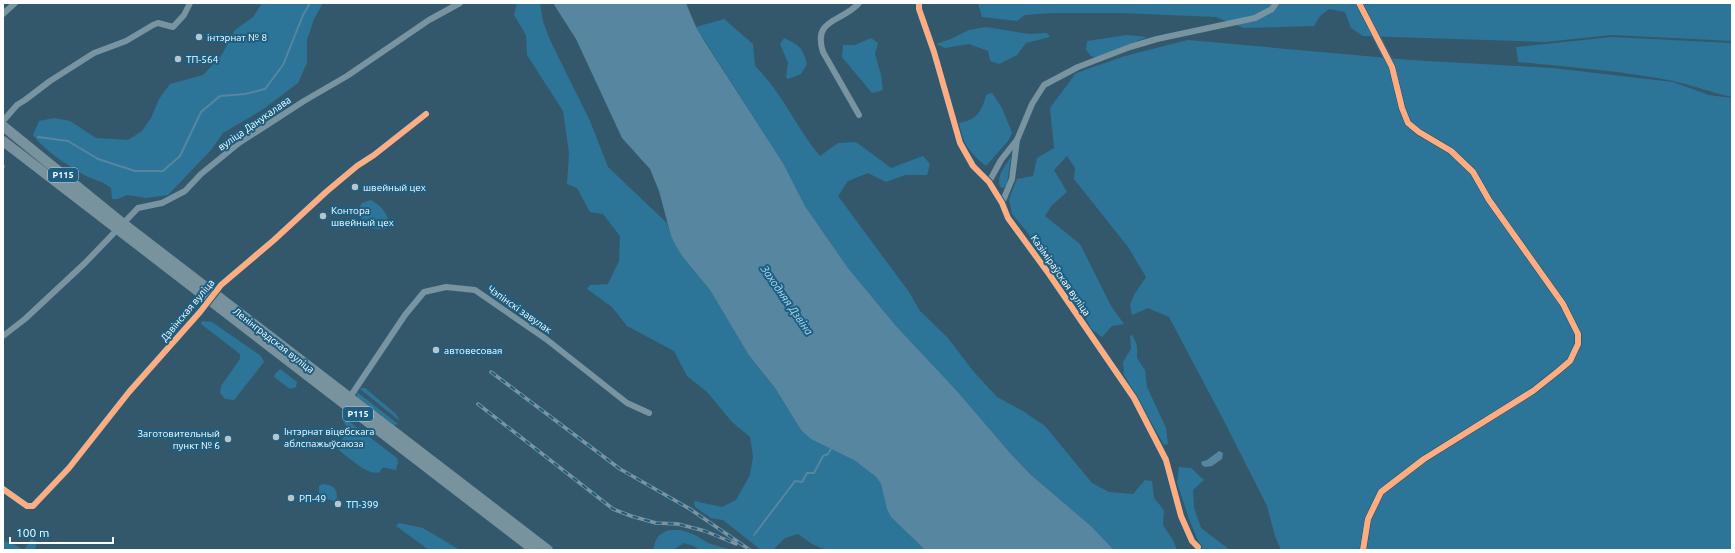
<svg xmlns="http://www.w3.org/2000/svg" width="1735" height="553" font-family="Ubuntu,sans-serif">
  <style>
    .green { fill: #2c7598 }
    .water { fill: #5686a0 }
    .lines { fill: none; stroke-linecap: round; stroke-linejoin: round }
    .stream { stroke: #5686a0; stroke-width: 2 }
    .minor { stroke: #7994a1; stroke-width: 6 }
    .tertiary { stroke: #7994a1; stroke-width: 8 }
    .primary { stroke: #78929e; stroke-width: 10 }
    .rail-casing { stroke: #7a94a1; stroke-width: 3.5 }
    .rail { stroke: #1c5f82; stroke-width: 2; stroke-dasharray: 6; stroke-linecap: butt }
    .cycleway-casing { stroke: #1c5f82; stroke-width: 8 }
    .cycleway { stroke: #ffac80; stroke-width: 6 }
    .poi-dot { fill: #b8c5cb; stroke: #1c5f82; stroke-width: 1.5 }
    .labels { text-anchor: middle; stroke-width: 4; stroke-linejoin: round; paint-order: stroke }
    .shield { fill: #1c5f82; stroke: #bbcfda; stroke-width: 1 }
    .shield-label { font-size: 9px; font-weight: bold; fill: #fff }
    .poi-label { font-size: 10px; fill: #fff; stroke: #1c5f82; text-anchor: start }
    .street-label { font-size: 10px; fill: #fff; stroke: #1c5f82 }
    .water-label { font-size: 11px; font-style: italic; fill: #acdbf2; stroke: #1c5f82 }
  </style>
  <rect width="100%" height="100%" fill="#33586b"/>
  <!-- green -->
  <g class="green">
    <path d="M262 3H323L314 19 307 40V63L298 83 262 110 223 133 211 150 168 195 146 198 128 195 117 199H112L111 188C103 181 94 180 86 176 67 165 46 152 33 135L39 121 54 118 70 121 96 138 128 140 142 131 151 118 159 99 170 84 203 75 221 56 235 30 253 17Z"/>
    <path d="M517 3H540L543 21 550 40 590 121 608 167 667 223 671 236 682 256 710 290 748 354 775 388 801 430 854 460 876 477 881 484 891 517 925 550H826L812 544 798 534 785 538 773 550H761L723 520 711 518 695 507 694 501 722 507 736 500 750 475 753 457 750 437 732 422 707 392 687 376 674 351 627 326 612 307 587 289 590 285 608 284 619 261 620 236 603 214 590 212 577 188 567 184 569 153 563 111 527 55 526 35 514 15Z"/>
    <path d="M978 3H1732V41L1611 35 1545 42 1363 36 1351 28 1345 12 1329 9 1320 16 1314 26 1244 28 1216 17 1121 13H1053L1025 15 1017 21 982 17Z"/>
    <path d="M724 19 753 44 755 66C782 92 796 128 820 156L838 143 856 142 891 168 923 156 930 164 927 175H905L886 182 868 173 848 181 838 196 909 292 920 311 948 338 973 371 997 397 1023 411 1045 426 1092 483 1109 492 1133 494 1145 480 1152 481 1154 498 1164 510 1163 525 1173 540 1177 550H1114L1091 526 1030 474 1011 454 957 391 896 326 848 268 805 206 783 163 696 27Z"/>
    <path d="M986 27 1029 34 1047 33 1050 37 1026 43 1017 55 999 64 990 61 988 51 969 44 945 48 936 44 951 39 969 30Z"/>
    <path d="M1127 35 1147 37 1096 58 1091 56 1086 50 1087 41Z"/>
    <path d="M1612 37 1732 43V97C1712 93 1693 85 1673 81 1622 71 1569 67 1518 62L1516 47Z"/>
    <path d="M784 38C799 45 803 48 807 64L801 74 788 79 786 77 788 63 780 44Z"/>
    <path d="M871 38 878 43 875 54 881 75 883 90 872 93 842 57 843 45H855Z"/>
    <path d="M1188 40 1410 60 1552 68 1673 82 1709 95 1732 98V550H1281L1275 536 1267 506 1222 417 1169 317 1148 308 1132 315 1130 305 1134 295 1146 277 1128 247 1074 179 1075 168 1067 156 1054 170 1067 192 1052 205 1045 216 1080 244 1111 306 1124 324 1112 326 1102 337 1091 329 1080 305 1057 275 1028 233 1012 214 1009 199 1017 179 1033 176 1037 158 1054 148 1050 108 1076 73 1125 56Z"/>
    <path d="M992 93 1002 108 1012 133 1008 141 986 166C969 152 963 144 959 123 977 120 982 111 986 95Z"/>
    <path d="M1011 157 1007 183 1004 188 1000 187C996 176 1005 166 1011 157Z"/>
    <path d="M371 200C381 206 387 212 389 224L386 229C369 230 366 227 357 213L362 203Z"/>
    <path d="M202 321 212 322 261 356 264 362 234 400 225 399 220 393 221 386 240 359V354L201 324Z"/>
    <path d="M1130 335 1133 336 1137 346V358L1145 370 1147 387 1166 428 1168 444 1164 445 1124 375 1123 362 1131 349Z"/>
    <path d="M280 369 297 382 296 387 290 389 274 377 275 374Z"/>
    <path d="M362 388H365L396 414 400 421 360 389Z"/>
    <path d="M357 392 398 424 394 425 357 397Z"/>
    <path d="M345 420H347L397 458 398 462 396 470C390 470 387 467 382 468L380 472C369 477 348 457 339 450L338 445 343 438 349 433V430L344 423Z"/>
    <path d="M1179 467 1191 468 1204 480 1193 490 1194 508 1201 528 1230 550H1202L1189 519 1177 482Z"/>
    <path d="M323 484C333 485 337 488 337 498L334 501 324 498 319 493V486Z"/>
    <path d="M399 523 423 528 460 550H429L396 526Z"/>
    <path d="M669 530H681L695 535 708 543 731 550H699L694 546 684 543 673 550H653C656 538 657 535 669 530Z"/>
    <path d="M31 539 37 542 35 550H3V541L12 543 24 550Z"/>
  </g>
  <!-- water -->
  <g class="water">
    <path d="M553 3H686L696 27 705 42 783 163 805 206 848 268 896 326 957 391 1011 454 1030 474 1091 526 1114 550H925L891 517 887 509 881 484 876 477 854 460 811 439 801 430 775 388 748 354 710 290 682 256 676 246 671 236 659 191 650 169 622 138 576 39Z"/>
    <path d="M1219 451 1223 453 1222 459 1212 466 1205 467 1202 465 1201 462 1207 460Z"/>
  </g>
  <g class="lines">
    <!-- stream -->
    <g class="stream">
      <path d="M38 137 68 141 98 159 135 171H163L180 156 201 112 220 96 245 94 265 89 283 65 303 15 310 3"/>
      <path d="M3 169 4 166"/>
      <path d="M754 535 795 481 802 482 807 473H814L823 456 828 454 831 449"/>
    </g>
    <!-- minor -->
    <g class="minor">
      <path d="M859 3C843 22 812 18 823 52L859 115"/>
      <path d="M919 3V9L934 52 960 143 973 166 989 182 1002 203 1008 218 1049 274 1134 398 1166 460 1181 516 1192 541 1198 547"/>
      <path d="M3 14 15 3"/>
      <path d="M3 121 17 105 25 100 50 81 94 53 126 41 153 25 158 23 173 27 184 15 190 3"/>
      <path d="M989 182 1001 160 1016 141"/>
      <path d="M1002 203 1012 179 1017 140 1032 104 1044 85 1078 67 1130 47 1157 39 1255 18 1272 9 1276 3"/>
      <path d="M3 336 25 319 85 263 138 208 162 203 185 191 201 174 239 143 304 101 347 76 429 20 460 3"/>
      <path d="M348 400 405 315 424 292 446 287 475 290 546 339 627 403 649 413"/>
      <path d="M3 489 27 506H33L69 468 129 392 200 312 221 285 274 240 326 192 357 166 374 155 426 114"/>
    </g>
    <!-- tertiary -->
    <path class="tertiary" d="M1359 3 1392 67 1402 108 1408 123 1419 132 1451 151 1473 172 1489 200 1563 304 1578 334V344L1570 361 1557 372 1533 391 1424 459 1381 492 1368 519 1363 550"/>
    <!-- primary -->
    <g class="primary">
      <path d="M3 126 116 218 548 550"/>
      <path d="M3 141 534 550"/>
    </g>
    <defs>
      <g id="rail">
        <path d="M491 372 620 469 690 509 750 550"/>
        <path d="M478 404 613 509 631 516 656 523 678 524 705 531 736 544"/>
      </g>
    </defs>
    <!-- rail casing -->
    <use href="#rail" class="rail-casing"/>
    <!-- rail -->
    <use href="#rail" class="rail"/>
    <defs>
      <g id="cycleway">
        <path d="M919 3V9L934 52 960 143 973 166 989 182 1002 203 1008 218 1049 274 1134 398 1166 460 1181 516 1192 541 1198 547"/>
        <path d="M1359 3 1392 67 1402 108 1408 123 1419 132 1451 151 1473 172 1489 200 1563 304 1578 334V344L1570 361 1557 372 1533 391 1424 459 1381 492 1368 519 1363 550"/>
        <path d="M3 489 27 506H33L69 468 129 392 200 312 221 285 274 240 326 192 357 166 374 155 426 114"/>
      </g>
    </defs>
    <!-- cycleway casing -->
    <use href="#cycleway" class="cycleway-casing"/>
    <!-- cycleway -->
    <use href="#cycleway" class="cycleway"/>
  </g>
  <!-- markers -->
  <g class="poi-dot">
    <circle cx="199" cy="37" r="4"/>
    <circle cx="178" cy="59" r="4"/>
    <circle cx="355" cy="187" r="4"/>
    <circle cx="323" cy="216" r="4"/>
    <circle cx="436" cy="350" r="4"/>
    <circle cx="276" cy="437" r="4"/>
    <circle cx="228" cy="439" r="4"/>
    <circle cx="291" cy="498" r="4"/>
    <circle cx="338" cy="504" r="4"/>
  </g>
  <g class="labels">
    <!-- shield labels -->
    <g class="shield">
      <rect x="48" y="168" width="30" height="14" rx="3"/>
      <rect x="343" y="407" width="30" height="14" rx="3"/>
    </g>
    <g class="shield-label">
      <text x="63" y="178">Р115</text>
      <text x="358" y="417">Р115</text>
    </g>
    <!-- poi labels -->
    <g class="poi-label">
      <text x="207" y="41">інтэрнат № 8</text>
      <text x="186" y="63">ТП-564</text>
      <text x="363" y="191">швейный цех</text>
      <text x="331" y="214">Контора<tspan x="331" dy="12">швейный цех</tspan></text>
      <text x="444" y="354">автовесовая</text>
      <text x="284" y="435">Інтэрнат віцебскага<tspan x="284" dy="12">аблспажыўсаюза</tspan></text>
      <text x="220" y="437" text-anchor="end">Заготовительный<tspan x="220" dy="12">пункт № 6</tspan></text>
      <text x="299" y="502">РП-49</text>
      <text x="346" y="508">ТП-399</text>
    </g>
    <!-- street labels -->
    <g class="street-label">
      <text transform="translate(254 123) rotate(-35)" y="4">вуліца Данукалава</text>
      <text transform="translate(1061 275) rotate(55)" y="4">Казіміраўская вуліца</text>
      <text transform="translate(520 309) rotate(35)" y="4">Чэпінскі завулак</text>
      <text transform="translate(187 310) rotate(-50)" y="4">Дзвінская вуліца</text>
      <text transform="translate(274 340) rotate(38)" y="4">Ленінградская вуліца</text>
    </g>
    <!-- water labels -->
    <g class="water-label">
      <text transform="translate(787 300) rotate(55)" y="4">Заходняя Дзвіна</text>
    </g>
  </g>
  <!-- border -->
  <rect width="1735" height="553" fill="none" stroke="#ffffff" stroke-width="8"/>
  <!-- scale -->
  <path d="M10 537v6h103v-6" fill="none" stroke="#ffffff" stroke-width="2"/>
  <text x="16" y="537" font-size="12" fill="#ffffff" stroke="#1c5f82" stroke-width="3" paint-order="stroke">100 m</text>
</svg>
